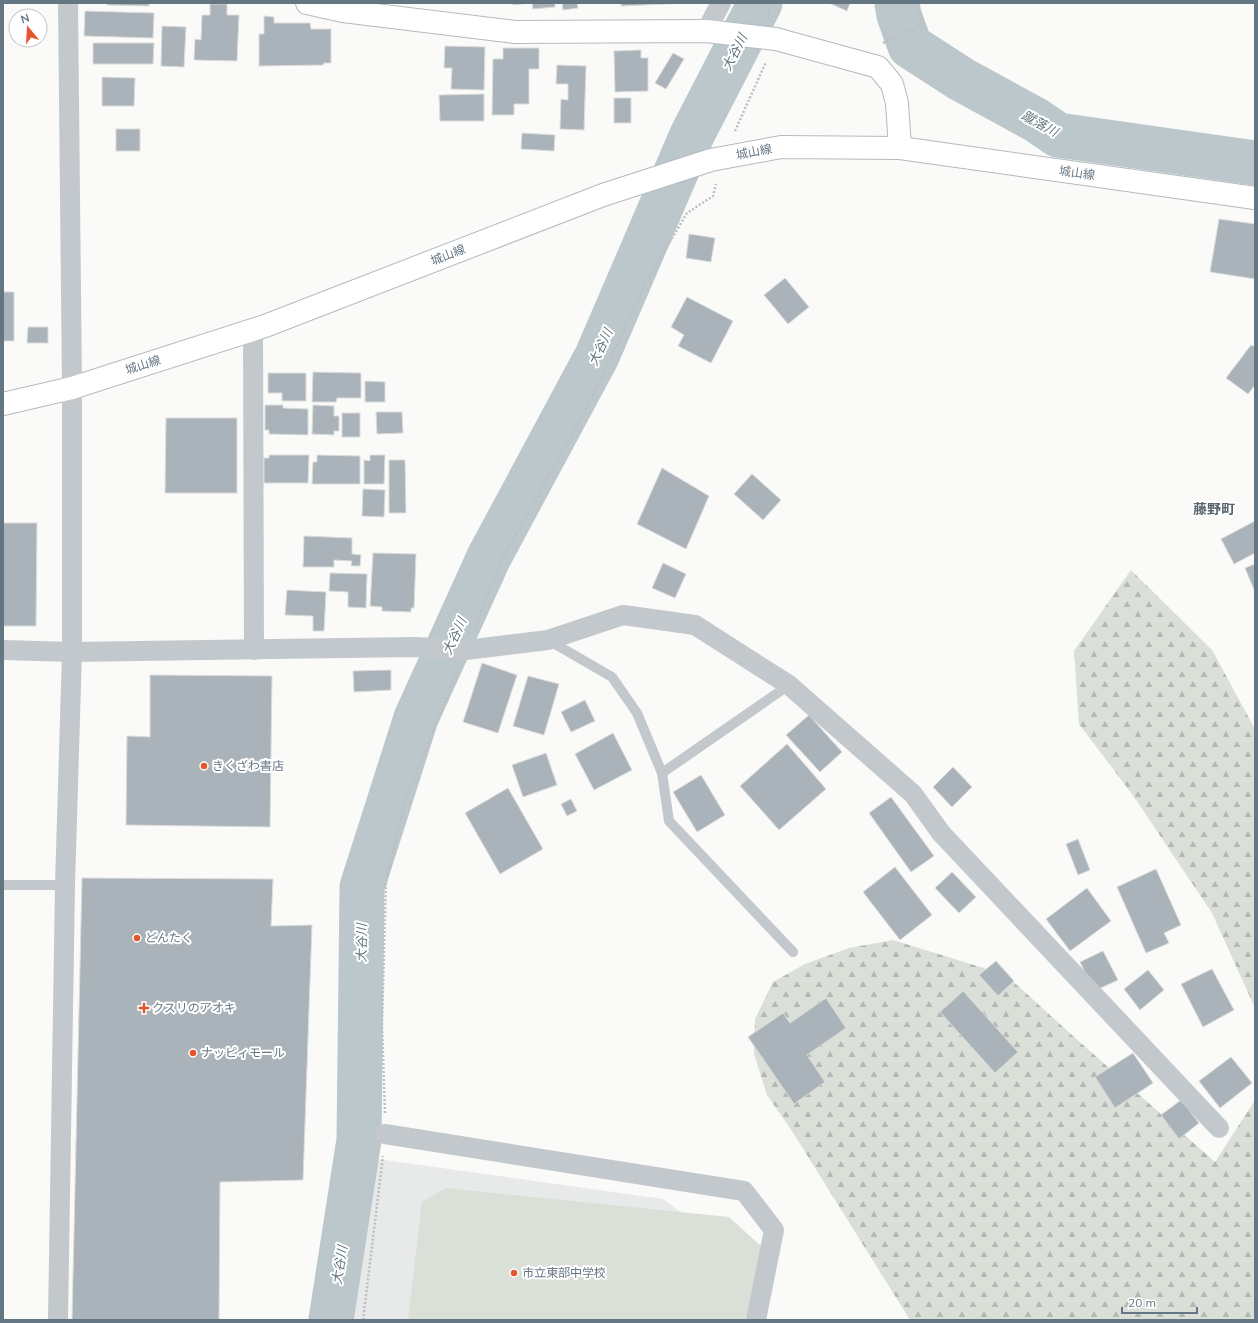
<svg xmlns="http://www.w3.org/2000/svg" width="1258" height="1323" font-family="Mulish,'Noto Sans JP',sans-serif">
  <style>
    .built { fill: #e8e9e9 }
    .forest { fill: url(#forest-firs) }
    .pitch { fill: #dadfd7 }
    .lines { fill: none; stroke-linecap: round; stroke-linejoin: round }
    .river { stroke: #bbc7cb; stroke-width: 45 }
    .building { fill: #aab3b9; stroke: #dcdcda }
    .secondary-casing { stroke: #b3babf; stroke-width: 24 }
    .path { stroke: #bbbfc2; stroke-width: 2.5; stroke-dasharray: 2 2; stroke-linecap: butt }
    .lane { stroke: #c3c8cc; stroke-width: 10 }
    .street { stroke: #c3c8cc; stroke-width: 20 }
    .secondary { stroke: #fff; stroke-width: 22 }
    .poi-dot { fill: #e4572e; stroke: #fff; stroke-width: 1.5 }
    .labels { text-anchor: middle; stroke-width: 4; stroke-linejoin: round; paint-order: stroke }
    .street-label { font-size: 12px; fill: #657683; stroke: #fff }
    .poi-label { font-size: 12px; fill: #657683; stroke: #fff; text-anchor: start }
    .water-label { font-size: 13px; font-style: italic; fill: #60757c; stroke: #fff }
    .quarter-label { font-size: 14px; font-weight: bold; fill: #57646e; stroke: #fff }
  </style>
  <defs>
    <pattern id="forest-firs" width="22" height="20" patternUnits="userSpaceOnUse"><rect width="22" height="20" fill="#dadfd7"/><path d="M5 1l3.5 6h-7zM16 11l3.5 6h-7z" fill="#b4b9b4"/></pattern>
  </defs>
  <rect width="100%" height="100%" fill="#fafaf8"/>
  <!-- built -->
  <path class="built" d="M356 1156 663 1199 699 1226 673 1320H335Z"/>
  <!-- forest -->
  <g class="forest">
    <path d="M1131 570 1212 650 1255 729V1008L1212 913 1132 794 1079 724 1074 651Z"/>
    <path d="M893 940 1006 975 1073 1036 1215 1162 1255 1100V1320H910L792 1131 767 1095 754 1054 755 1019 773 982 805 964 849 948Z"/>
  </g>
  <!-- pitch -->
  <path class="pitch" d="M445 1188 729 1217 763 1248 746 1320H408L422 1202Z"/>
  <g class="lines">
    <!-- river -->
    <g class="river">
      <path d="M897 3 899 15 910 46 961 79 1036 120 1058 135 1255 163"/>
      <path d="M331 1320 359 1140 362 887 416 718 489 557 597 356 692 135 760 3"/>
    </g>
  </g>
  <!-- building -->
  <g class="building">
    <path d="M107 3H149V6L107 5Z"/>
    <path d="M513 3H530L513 5Z"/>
    <path d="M532 3H555V7L533 9Z"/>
    <path d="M562 3H577L578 8 563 10Z"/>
    <path d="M621 3H688L621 6Z"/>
    <path d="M829 3H850L847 11Z"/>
    <path d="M210 4H227V15H239L237 61 194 60 195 39 201 40 202 15H210Z"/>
    <path d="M85 11 154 13 153 38 84 36Z"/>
    <path d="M264 16 274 17V23H310L311 29H331V63H324L323 65 259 66V34H264Z"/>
    <path d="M162 26 186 27 184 67 161 66Z"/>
    <path d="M93 43H154L153 64H93Z"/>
    <path d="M445 46 485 47 484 90 451 89 452 68H444Z"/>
    <path d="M503 48H539V69H529V104H514V115H492L493 59H503Z"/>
    <path d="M641 50V58H648V91L615 92 614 51Z"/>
    <path d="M673 53 684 59 666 89 655 83Z"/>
    <path d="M557 65 586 66 584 130 560 129 561 99 568 100V84H556Z"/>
    <path d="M102 77 135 78 134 106H102Z"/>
    <path d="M484 94V121H440L439 95Z"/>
    <rect x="614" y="98" width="17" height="25"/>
    <rect x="116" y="129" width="24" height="22"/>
    <path d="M522 133 555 135 554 151 521 149Z"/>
    <path d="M1219 219 1255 224V279L1210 272Z"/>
    <path d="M689 234 715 238 711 262 686 258Z"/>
    <path d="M785 278 809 307 788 324 764 295Z"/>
    <rect x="3" y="292" width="11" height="49"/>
    <path d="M687 297 733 321 711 363 678 346 684 335 671 327Z"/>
    <path d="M28 327H48V343H27Z"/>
    <path d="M1251 345 1255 347V385L1248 394 1226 378Z"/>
    <path d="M313 372 361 373V398H337L336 402H312Z"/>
    <path d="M268 373H306V401H282V393H268Z"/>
    <path d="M365 381 385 382V402H365Z"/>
    <path d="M265 405H283V408L308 409V435L269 434V430H265Z"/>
    <path d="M313 405 334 406V416H339V431H334V435L312 434Z"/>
    <path d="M376 412H402L403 433 377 434Z"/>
    <rect x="342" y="413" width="18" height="24"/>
    <path d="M166 418H237V493H165Z"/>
    <path d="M269 455H309L308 483H264V458H269Z"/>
    <path d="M317 455 360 456V484H312L313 462H317Z"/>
    <path d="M370 455H385L384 484H364V460L370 461Z"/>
    <path d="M389 460H405L406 513H389Z"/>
    <path d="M662 468 709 496 686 549 637 524Z"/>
    <path d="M752 474 781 500 763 520 734 494Z"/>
    <path d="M363 489 385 490 384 517 362 516Z"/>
    <path d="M1255 521V553L1234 564 1221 539Z"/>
    <path d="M3 523H37L36 626H3Z"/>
    <path d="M304 536 352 538V554L361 555 360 566H351L352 561 334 560V567H303Z"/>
    <path d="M373 553 416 554 414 608H411V612L382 611V607L370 606Z"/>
    <path d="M663 563 686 574 675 598 652 588Z"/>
    <path d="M1255 564V592L1245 568Z"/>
    <path d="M330 573 367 574 366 608 348 607V592L329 591Z"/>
    <path d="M287 590 326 592 324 631H313V616L285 615Z"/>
    <path d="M482 663 517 675 498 733 463 722Z"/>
    <path d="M391 670V690L354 692 353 671Z"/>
    <path d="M150 675 272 676 270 827 126 825 127 736 150 737Z"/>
    <path d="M528 676 559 684 544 735 513 726Z"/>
    <path d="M585 700 595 721 571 732 561 712Z"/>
    <path d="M809 715 842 752 820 772 786 735Z"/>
    <path d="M613 733 632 770 594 790 575 754Z"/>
    <path d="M787 744 826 789 779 830 740 786Z"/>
    <path d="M546 753 557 785 523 797 512 765Z"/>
    <path d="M953 767 972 787 952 807 933 787Z"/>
    <path d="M701 775 725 815 697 832 673 792Z"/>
    <path d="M508 788 543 849 500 874 465 813Z"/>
    <path d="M891 797 934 856 911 872 869 813Z"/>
    <path d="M571 799 577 811 567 816 561 804Z"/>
    <path d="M1078 839 1090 870 1078 875 1066 844Z"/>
    <path d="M895 867 932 915 900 940 863 892Z"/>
    <path d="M1156 869 1181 925 1164 933 1169 943 1146 953 1117 887Z"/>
    <path d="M952 872 976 897 959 913 935 888Z"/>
    <path d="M82 878 273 879 271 926 312 925 303 1180 220 1182 219 1320H72Z"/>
    <path d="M1087 888 1111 921 1070 951 1046 919Z"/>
    <path d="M1103 951 1118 980 1094 991 1080 962Z"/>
    <path d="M996 961 1014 981 998 996 979 975Z"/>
    <path d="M1212 969 1234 1010 1203 1027 1181 984Z"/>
    <path d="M1148 970 1164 990 1140 1010 1124 989Z"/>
    <path d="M963 991 1018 1052 995 1073 940 1012Z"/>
    <path d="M826 998 846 1028 807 1055 825 1082 794 1104 748 1037 783 1013 790 1023Z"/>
    <path d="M1133 1053 1153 1083 1115 1108 1095 1077Z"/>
    <path d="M1231 1057 1252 1083 1220 1108 1199 1081Z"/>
    <path d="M1181 1100 1199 1123 1179 1139 1161 1115Z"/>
  </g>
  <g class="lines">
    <defs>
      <g id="secondary">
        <path d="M307 3 343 11 515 32 706 31 776 39 878 67 892 84 897 103 900 148"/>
        <path d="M3 404 72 388 265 326 603 195 711 160 781 147 900 148 1255 198"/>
      </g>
    </defs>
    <!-- secondary casing -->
    <use href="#secondary" class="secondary-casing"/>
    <!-- path -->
    <g class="path">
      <path d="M768 14 771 3"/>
      <path d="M883 43 922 25 917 3"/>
      <path d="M735 131 766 62"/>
      <path d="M475 627 499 565 591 400 646 282 687 213 713 196 716 184"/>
      <path d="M385 1113 382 1024 386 881 406 798 457 672"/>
      <path d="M363 1320 383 1156"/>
    </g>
    <!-- lane -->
    <g class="lane">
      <path d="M548 640 612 677 637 713 662 773 669 821 793 952"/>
      <path d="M662 773 789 685"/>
      <path d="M3 885H65"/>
    </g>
    <!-- street -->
    <g class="street">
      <path d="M706 31 721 3"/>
      <path d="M253 330 254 650"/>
      <path d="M3 650 72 652 416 647 466 650 548 640 623 615 695 625 789 685 913 794 941 833 1219 1128"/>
      <path d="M385 1134 744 1191 774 1230 756 1320"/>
      <path d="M58 1320 65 885 72 652V388L68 3"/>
    </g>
    <!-- secondary -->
    <use href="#secondary" class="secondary"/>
  </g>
  <!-- markers -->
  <g class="poi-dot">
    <circle cx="204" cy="766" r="4"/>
    <circle cx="137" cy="938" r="4"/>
    <path d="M142 1002h4v4h4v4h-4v4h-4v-4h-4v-4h4z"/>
    <circle cx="193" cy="1053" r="4"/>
    <circle cx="514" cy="1273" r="4"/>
  </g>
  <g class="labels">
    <!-- street labels -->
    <g class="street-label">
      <text transform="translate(754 152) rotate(-11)" y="4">城山線</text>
      <text transform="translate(1077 173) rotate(8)" y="4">城山線</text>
      <text transform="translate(448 255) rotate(-21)" y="4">城山線</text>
      <text transform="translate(143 365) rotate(-18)" y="4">城山線</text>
    </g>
    <!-- poi labels -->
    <g class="poi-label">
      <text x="212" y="770">きくざわ書店</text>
      <text x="145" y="942">どんたく</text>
      <text x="152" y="1012">クスリのアオキ</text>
      <text x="201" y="1057">ナッピィモール</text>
      <text x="522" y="1277">市立東部中学校</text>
    </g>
    <!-- water labels -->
    <g class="water-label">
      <text transform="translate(734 52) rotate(-63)" y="5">大谷川</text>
      <text transform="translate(1040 123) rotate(29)" y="5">蹴落川</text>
      <text transform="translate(600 347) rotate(-65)" y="5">大谷川</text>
      <text transform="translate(454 636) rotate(-65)" y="5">大谷川</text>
      <text transform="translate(361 943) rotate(-89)" y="5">大谷川</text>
      <text transform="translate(339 1265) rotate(-81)" y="5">大谷川</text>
    </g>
    <!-- quarter labels -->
    <g class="quarter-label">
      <text x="1214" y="514">藤野町</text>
    </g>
  </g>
  <!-- border -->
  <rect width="1258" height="1323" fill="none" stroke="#657683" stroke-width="8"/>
  <!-- north arrow -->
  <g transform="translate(28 28) rotate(342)"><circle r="19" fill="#ffffff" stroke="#c1c8cd"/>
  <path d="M0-3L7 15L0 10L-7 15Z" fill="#e4572e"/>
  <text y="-6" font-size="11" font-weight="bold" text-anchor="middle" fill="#657683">N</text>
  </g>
  <!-- scale -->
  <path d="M1122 1307v6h75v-6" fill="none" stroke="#657683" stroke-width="2"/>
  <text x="1128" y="1307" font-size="12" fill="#657683" stroke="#ffffff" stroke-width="3" paint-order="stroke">20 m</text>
</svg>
